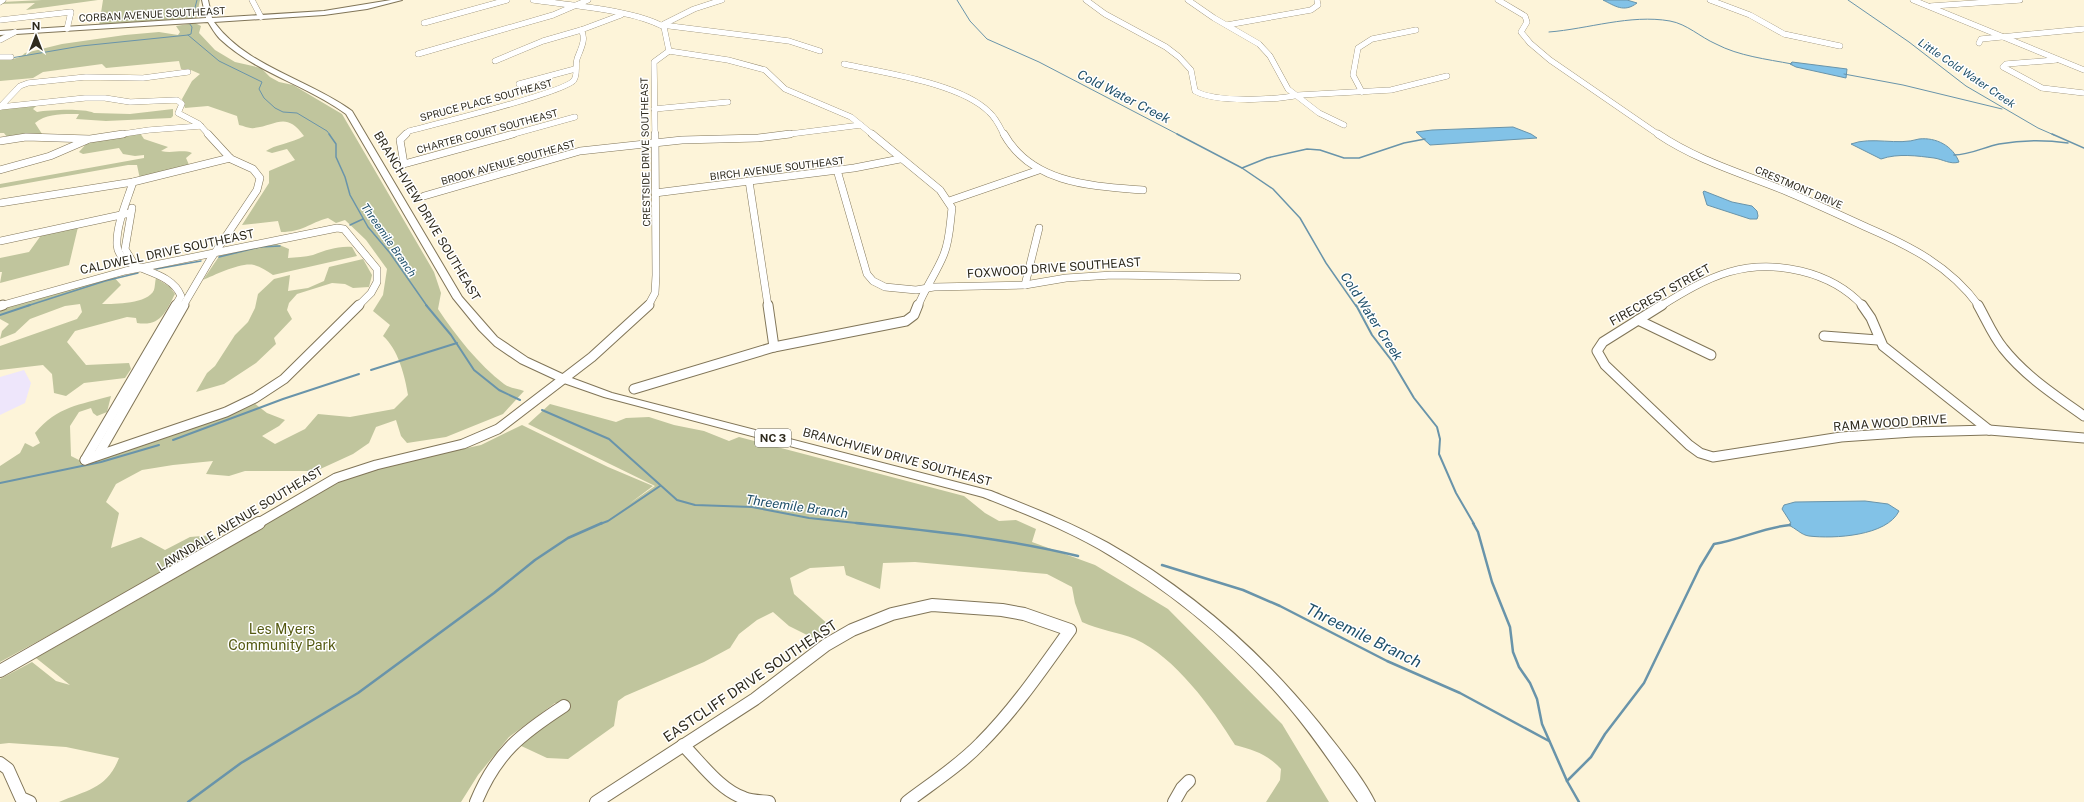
<svg xmlns="http://www.w3.org/2000/svg" width="2084" height="802" font-family="'Public Sans',sans-serif">
  <style>
    .education { fill: #eee6fb }
    .green { fill: #c0c59d }
    .water { fill: #82c2e7; stroke: #6994aa }
    .lines { fill: none; stroke-linecap: round; stroke-linejoin: round }
    .stream-far3 { stroke: #6994aa; stroke-width: 1 }
    .stream-far2 { stroke: #6994aa; stroke-width: 1.5 }
    .stream-far1 { stroke: #6994aa; stroke-width: 2 }
    .stream { stroke: #6994aa; stroke-width: 2.5 }
    .minor-far3-casing { stroke: #807558; stroke-width: 6 }
    .minor-far2-casing { stroke: #807558; stroke-width: 8 }
    .minor-far1-casing { stroke: #807558; stroke-width: 11 }
    .minor-casing { stroke: #807558; stroke-width: 14 }
    .major-casing { stroke: #807558; stroke-width: 2 }
    .minor-far3 { stroke: #fff; stroke-width: 5.5 }
    .minor-far2 { stroke: #fff; stroke-width: 7 }
    .minor-far1 { stroke: #fff; stroke-width: 9 }
    .minor { stroke: #fff; stroke-width: 12 }
    .major { fill: #fff; fill-rule: evenodd }
    .labels { text-anchor: middle; stroke-width: 3; stroke-linejoin: round; paint-order: stroke }
    .far-street-label { font-size: 10px; fill: #2e2a1d; stroke: #fff }
    .far-water-label { font-size: 11px; font-style: italic; fill: #1e4f69; stroke: #fff }
    .shield { fill: #fff; stroke: #6d6a61; stroke-width: 1 }
    .shield-label { font-size: 11px; font-weight: bold; fill: #2e2a1d }
    .street-label { font-size: 12px; fill: #2e2a1d; stroke: #fff }
    .water-label { font-size: 13px; font-style: italic; fill: #1e4f69; stroke: #fff }
    .near-park-label { font-size: 14px; fill: #545911; stroke: #fff }
    .near-street-label { font-size: 14px; fill: #2e2a1d; stroke: #fff }
    .near-water-label { font-size: 16px; font-style: italic; fill: #1e4f69; stroke: #fff }
  </style>
  <rect width="100%" height="100%" fill="#fdf4d9"/>
  <!-- education -->
  <path class="education" d="M24 370 31 383 25 403 0 415V377Z"/>
  <!-- green -->
  <g class="green">
    <path d="M42 0H98L26 10 35 3 0 4 2 2Z"/>
    <path d="M103 0H200L196 19 99 26Z"/>
    <path d="M195 23 201 26 199 33 215 50 235 62 261 68 270 77 279 82 293 85 342 114 434 272 441 293 438 309C456 336 478 364 504 384 509 388 518 389 524 391L503 414 446 437 407 443 401 436 396 420 376 427 369 443 353 454 316 471H245L229 476 206 474 213 461 173 465 142 470 116 484 106 502 119 513 111 548 141 537 165 550 190 537 213 535 199 549 130 591 0 662V466L20 453 25 443 33 447 40 443 35 433C58 406 79 405 111 396L107 412 97 416 93 413 91 408 79 412 70 426 71 456 85 463 254 403 267 413 285 420 279 426 262 436 275 444 305 429 318 414 350 417 394 409 408 395C405 376 398 349 383 336L390 325 373 311 383 295 387 269 366 240 345 220 336 223 328 218C309 223 303 232 281 232L278 221 242 225 269 183V171L295 160 287 149 272 153 266 151C274 145 292 143 304 136 286 111 277 125 254 128 250 129 244 126 239 125L237 116 208 106 185 108 182 99 192 81 200 74 191 70 181 69 179 61 106 68 102 64 43 72 33 78 0 81V60C9 59 19 60 25 53L62 44 125 35 159 32 178 35 180 32 176 26Z"/>
    <path d="M38 104 33 109 37 112C50 110 82 108 94 113L130 114 173 109V116L171 118 106 121 76 119 79 114C64 114 47 113 35 123L42 134 7 137 4 133H0V108Z"/>
    <path d="M140 133 144 139 168 147 161 151C172 154 182 149 192 153L186 158 190 167 140 179 137 165H128L0 188V184L144 158V155L135 156 123 154 119 148 83 154 79 152 87 143Z"/>
    <path d="M78 227 69 265 0 283 2 272H0V258L29 252 42 234Z"/>
    <path d="M277 244 289 249 288 258C296 257 305 257 313 255 327 250 337 246 352 247L357 256 273 275C267 271 261 267 254 265 241 262 215 275 203 280L220 255Z"/>
    <path d="M363 259 372 275 369 287 353 288 345 284 332 283 297 294 289 303 287 310 292 319 274 338 276 344 256 363 224 384 196 392 207 373 215 366 235 335 248 322 255 308 258 294 274 279 290 275 288 291 308 288 324 281 329 267Z"/>
    <path d="M113 276 121 285 102 304C115 304 148 304 154 290 155 287 155 281 156 278L170 287 175 294C166 311 161 327 137 323L136 318 127 317 75 331 67 342 86 365 129 363 131 369 125 378 84 383 66 396 54 393 52 374 43 365 0 370V346L77 319 82 312 80 304 65 306 30 319 15 333 0 339 2 331 9 324 0 319V309Z"/>
    <path d="M550 404 616 422 626 418 649 417 674 425 704 431 729 441 739 437 964 496 985 513 999 521 1016 520 1036 529 1032 542 1095 565 1168 609 1282 724 1329 802H1266L1280 780 1281 769C1267 754 1254 750 1235 745 1212 708 1175 657 1135 639 1118 632 1099 630 1082 622L1075 603 1072 587 1047 574 915 562 883 563 880 589 846 575 844 566 810 568 790 578 794 594 830 626 813 638 789 626 773 612 757 620 739 634 730 648 704 662 625 696 618 701 614 726 568 759 547 758 517 744 565 711 569 703H555L509 737 478 775 461 802H59C87 790 107 789 119 758L66 747 9 743 0 744V679L32 662 56 681 70 685 36 658 190 570 336 482 380 467 481 445 522 425 608 467 653 486 629 504 655 486 528 424Z"/>
  </g>
  <!-- water -->
  <g class="water">
    <path d="M1603 0H1627L1637 3C1624 13 1615 6 1603 0Z"/>
    <path d="M1792 62 1847 69 1846 78 1796 67 1790 64Z"/>
    <path d="M1513 127 1531 134 1537 138 1430 145 1416 132 1432 130Z"/>
    <path d="M1919 139C1936 137 1953 146 1959 162 1951 165 1942 159 1934 158 1918 156 1898 153 1881 159L1851 144C1872 136 1897 146 1919 139Z"/>
    <path d="M1704 191 1732 202 1752 206 1757 211 1758 216 1757 219H1750L1707 205 1703 192Z"/>
    <path d="M1865 501 1888 504 1899 511C1887 536 1834 539 1809 536 1801 535 1796 528 1788 525L1791 523 1782 509 1784 505 1795 502Z"/>
  </g>
  <g class="lines">
    <!-- stream-far3 -->
    <g class="stream-far3">
      <path d="M957 0 970 21 987 39 1039 62 1179 135"/>
      <path d="M1848 0 1909 42 1966 86 2038 128 2054 135"/>
      <path d="M192 19 197 0"/>
      <path d="M1549 32C1588 29 1630 14 1670 21 1687 24 1700 37 1716 44 1739 56 1766 59 1792 64"/>
      <path d="M188 35 219 61 262 82 259 89 264 98 275 108 283 112 297 113 327 131 330 135"/>
      <path d="M11 58 81 46 188 35 191 34 192 27 189 23"/>
      <path d="M1844 74 1903 85 2002 109"/>
    </g>
    <!-- stream-far2 -->
    <g class="stream-far2">
      <path d="M329 134 336 144V157L345 177 350 195 368 227 390 253 427 306"/>
      <path d="M1177 134 1242 168 1273 189 1300 218 1326 263 1356 306"/>
      <path d="M2052 134 2084 148"/>
      <path d="M1954 155C1970 155 1984 147 1999 144 2022 140 2046 140 2068 143"/>
      <path d="M1242 168 1267 158 1307 149 1320 150 1344 158H1359L1404 143 1425 139"/>
      <path d="M350 225 363 219"/>
      <path d="M219 257 260 247 280 246"/>
      <path d="M156 269 201 261"/>
      <path d="M27 306 105 281 138 273"/>
    </g>
    <!-- stream-far1 -->
    <g class="stream-far1">
      <path d="M426 305 451 335 474 370 499 390 520 400"/>
      <path d="M1356 305 1372 335 1392 361 1414 398 1437 427 1440 439 1439 454 1456 493 1474 524"/>
      <path d="M0 315 30 305"/>
      <path d="M371 370 457 343"/>
      <path d="M542 410 609 439 677 500 695 505 752 507 809 518 866 524"/>
      <path d="M173 440 283 399 359 374"/>
      <path d="M0 483 101 462 159 445"/>
      <path d="M600 524 608 521 660 486"/>
    </g>
    <!-- stream -->
    <g class="stream">
      <path d="M856 523C931 531 1005 538 1078 556"/>
      <path d="M1473 523 1478 532 1492 582 1510 627 1513 652 1519 667 1530 683 1537 699 1542 724 1567 781 1579 802"/>
      <path d="M1162 565 1243 590 1280 606 1387 661 1460 693 1549 741"/>
      <path d="M1567 781 1591 757 1605 734 1644 683 1700 567 1714 544C1740 540 1764 527 1790 525"/>
      <path d="M188 802 241 763 358 693 494 593 535 560 568 538 602 523"/>
    </g>
    <defs>
      <g id="minor-far3">
        <path d="M252 0 261 17"/>
        <path d="M533 0C568 5 635 10 664 27L669 51 654 62 655 135"/>
        <path d="M1086 0 1105 14 1166 47 1179 57 1191 70 1195 91C1216 103 1275 100 1299 95L1391 90 1447 76"/>
        <path d="M1188 0 1214 18 1259 44 1270 56 1288 89 1319 113 1344 125"/>
        <path d="M1498 0 1525 16 1527 22 1521 32 1530 43 1550 60 1659 135"/>
        <path d="M1710 0 1750 15 1784 34 1840 46"/>
        <path d="M1913 0 2084 70"/>
        <path d="M0 2 3 0"/>
        <path d="M1931 6 2020 0"/>
        <path d="M0 20 71 12 67 29"/>
        <path d="M424 23 507 0"/>
        <path d="M664 24 694 9 722 0"/>
        <path d="M662 25 789 41 820 51"/>
        <path d="M1227 25 1311 10 1318 5 1317 0"/>
        <path d="M0 40 15 32"/>
        <path d="M1979 43 1981 39 2084 29"/>
        <path d="M669 51 728 60 765 70 785 89 851 117 873 135"/>
        <path d="M418 54 553 15 588 0"/>
        <path d="M0 57H11"/>
        <path d="M2056 60 2006 64 2003 67 2042 88 2084 93"/>
        <path d="M495 61 543 41 581 30 621 15"/>
        <path d="M844 64C884 73 960 83 989 112 996 118 1000 127 1004 135"/>
        <path d="M519 84 575 69"/>
        <path d="M1362 92 1353 75 1358 48 1372 39 1416 30"/>
        <path d="M0 107 85 98H105L130 102 177 100 182 104 178 113 199 124 209 135"/>
        <path d="M0 107 20 86 28 83 86 77 143 78 188 72"/>
        <path d="M654 109 728 102"/>
        <path d="M116 135 149 130 201 126"/>
        <path d="M405 135 409 131C432 125 567 92 574 80 578 74 575 65 577 59 580 50 587 39 581 30"/>
        <path d="M510 135 575 117"/>
        <path d="M782 135 861 125"/>
      </g>
      <g id="minor-far2">
        <path d="M406 134 400 140 404 164 513 134"/>
        <path d="M872 134 940 190 952 208C950 223 950 239 944 254 937 272 925 288 918 306"/>
        <path d="M1004 134C1032 184 1092 186 1143 190"/>
        <path d="M1658 134C1698 161 1744 174 1788 192 1814 203 1840 215 1866 227 1910 246 1950 266 1979 306"/>
        <path d="M0 141 26 137 90 139 123 134"/>
        <path d="M0 170 50 156 87 140"/>
        <path d="M837 170 867 274 873 281 885 287 916 290 934 287 1025 285 1066 278 1112 275 1237 277"/>
        <path d="M749 181 768 306"/>
        <path d="M133 182C127 201 116 225 117 245 119 273 169 266 181 296L175 306"/>
        <path d="M655 193 854 168 900 159"/>
        <path d="M424 196 580 151 682 140 758 138 790 134"/>
        <path d="M949 201 1039 170"/>
        <path d="M0 203 133 182 230 158"/>
        <path d="M132 208 125 249 134 264"/>
        <path d="M0 241 130 213"/>
        <path d="M1025 285 1039 228"/>
        <path d="M0 306 125 271 337 228 344 229 377 269V282L371 293 358 306"/>
        <path d="M183 306 210 260 257 190 260 178 253 169 231 159 208 134"/>
        <path d="M648 306 655 293 656 275 655 134"/>
        <path d="M1661 306C1682 293 1705 279 1729 272 1774 259 1831 271 1863 306"/>
      </g>
      <g id="minor-far1">
        <path d="M768 305 774 347"/>
        <path d="M1662 305 1603 342 1597 351 1605 365 1689 445 1700 453 1713 457 1841 437 1913 432 1989 430"/>
        <path d="M1862 305 1871 318 1883 346 1989 430"/>
        <path d="M1978 305C1986 319 1993 336 2003 348 2025 376 2056 396 2084 416"/>
        <path d="M0 306 3 305"/>
        <path d="M1638 320 1711 355"/>
        <path d="M1824 336 1878 340"/>
        <path d="M634 389 774 347 906 321 914 315 918 305"/>
        <path d="M1989 430 2084 438"/>
        <path d="M98 455 184 305"/>
        <path d="M85 460 226 412 255 398 284 379 359 305"/>
        <path d="M85 460 176 305"/>
        <path d="M257 524 336 478 376 465 463 444 498 429 592 357 649 305"/>
      </g>
      <g id="minor">
        <path d="M0 671 259 523"/>
        <path d="M683 745C701 763 720 790 744 798 752 801 761 801 769 802"/>
        <path d="M0 763 8 769 21 798 30 802"/>
        <path d="M476 802C496 753 521 734 564 706"/>
        <path d="M596 802 755 699 826 645 852 630 892 614 932 605 1002 610 1024 614 1070 630C1042 669 1015 709 981 743 959 766 932 783 907 802"/>
        <path d="M1174 802 1182 788 1189 781"/>
      </g>
      <path id="major" d="M202 0H208L212 18 324 11 391 0H402L367 9 324 15 214 22C247 67 308 79 352 111L462 297 497 337 528 358 569 377 612 393 991 491C1031 507 1070 522 1108 543 1189 589 1260 650 1319 723 1336 745 1363 777 1375 802H1358C1335 769 1313 735 1287 705 1234 643 1169 590 1099 549 1062 528 1023 513 983 497L604 397 561 382 520 363 495 346 479 330 453 298 346 114C307 85 256 73 220 39 215 34 212 28 208 22L0 35V31L206 18Z"/>
    </defs>
    <!-- minor-far3 casing -->
    <use href="#minor-far3" class="minor-far3-casing"/>
    <!-- minor-far2 casing -->
    <use href="#minor-far2" class="minor-far2-casing"/>
    <!-- minor-far1 casing -->
    <use href="#minor-far1" class="minor-far1-casing"/>
    <!-- minor casing -->
    <use href="#minor" class="minor-casing"/>
    <!-- major casing -->
    <use href="#major" class="major-casing"/>
    <!-- minor-far3 -->
    <use href="#minor-far3" class="minor-far3"/>
    <!-- minor-far2 -->
    <use href="#minor-far2" class="minor-far2"/>
    <!-- minor-far1 -->
    <use href="#minor-far1" class="minor-far1"/>
    <!-- minor -->
    <use href="#minor" class="minor"/>
    <!-- major -->
    <use href="#major" class="major"/>
  </g>
  <g class="labels">
    <!-- far-street labels -->
    <g class="far-street-label">
      <text transform="translate(152 14) rotate(-3)" y="4">CORBAN AVENUE SOUTHEAST</text>
      <text transform="translate(486 100) rotate(-15)" y="4">SPRUCE PLACE SOUTHEAST</text>
      <text transform="translate(487 131) rotate(-15)" y="4">CHARTER COURT SOUTHEAST</text>
      <text transform="translate(645 152) rotate(-91)" y="4">CRESTSIDE DRIVE SOUTHEAST</text>
      <text transform="translate(508 162) rotate(-16)" y="4">BROOK AVENUE SOUTHEAST</text>
      <text transform="translate(777 168) rotate(-7)" y="4">BIRCH AVENUE SOUTHEAST</text>
      <text transform="translate(1799 187) rotate(23)" y="4">CRESTMONT DRIVE</text>
    </g>
    <!-- far-water labels -->
    <g class="far-water-label">
      <text transform="translate(1967 73) rotate(34)" y="4">Little Cold Water Creek</text>
      <text transform="translate(389 240) rotate(55)" y="4">Threemile Branch</text>
    </g>
    <!-- shield labels -->
    <rect class="shield" x="755" y="429" width="36" height="18" rx="3"/>
    <g class="shield-label">
      <text x="773" y="442">NC 3</text>
    </g>
    <!-- street labels -->
    <g class="street-label">
      <text transform="translate(427 216) rotate(59)" y="4">BRANCHVIEW DRIVE SOUTHEAST</text>
      <text transform="translate(167 252) rotate(-12)" y="4">CALDWELL DRIVE SOUTHEAST</text>
      <text transform="translate(1054 268) rotate(-4)" y="4">FOXWOOD DRIVE SOUTHEAST</text>
      <text transform="translate(1660 295) rotate(-29)" y="4">FIRECREST STREET</text>
      <text transform="translate(1890 423) rotate(-4)" y="4">RAMA WOOD DRIVE</text>
      <text transform="translate(897 457) rotate(15)" y="4">BRANCHVIEW DRIVE SOUTHEAST</text>
      <text transform="translate(240 519) rotate(-31)" y="4">LAWNDALE AVENUE SOUTHEAST</text>
    </g>
    <!-- water labels -->
    <g class="water-label">
      <text transform="translate(1124 96) rotate(27)" y="5">Cold Water Creek</text>
      <text transform="translate(1372 316) rotate(57)" y="5">Cold Water Creek</text>
      <text transform="translate(797 506) rotate(8)" y="5">Threemile Branch</text>
    </g>
    <!-- near-park labels -->
    <g class="near-park-label">
      <text x="282" y="634">Les Myers<tspan x="282" dy="16">Community Park</tspan></text>
    </g>
    <!-- near-street labels -->
    <g class="near-street-label">
      <text transform="translate(750 681) rotate(-34)" y="5">EASTCLIFF DRIVE SOUTHEAST</text>
    </g>
    <!-- near-water labels -->
    <g class="near-water-label">
      <text transform="translate(1364 635) rotate(26)" y="6">Threemile Branch</text>
    </g>
  </g>
  <!-- north arrow -->
  <g transform="translate(36 36)" stroke="#ffffff" stroke-width="3" paint-order="stroke">
  <path d="M0-3L7 15L0 10L-7 15Z" fill="#2e2a1d"/>
  <text y="-6" font-size="11" font-weight="bold" text-anchor="middle" fill="#2e2a1d">N</text>
  </g>
</svg>
